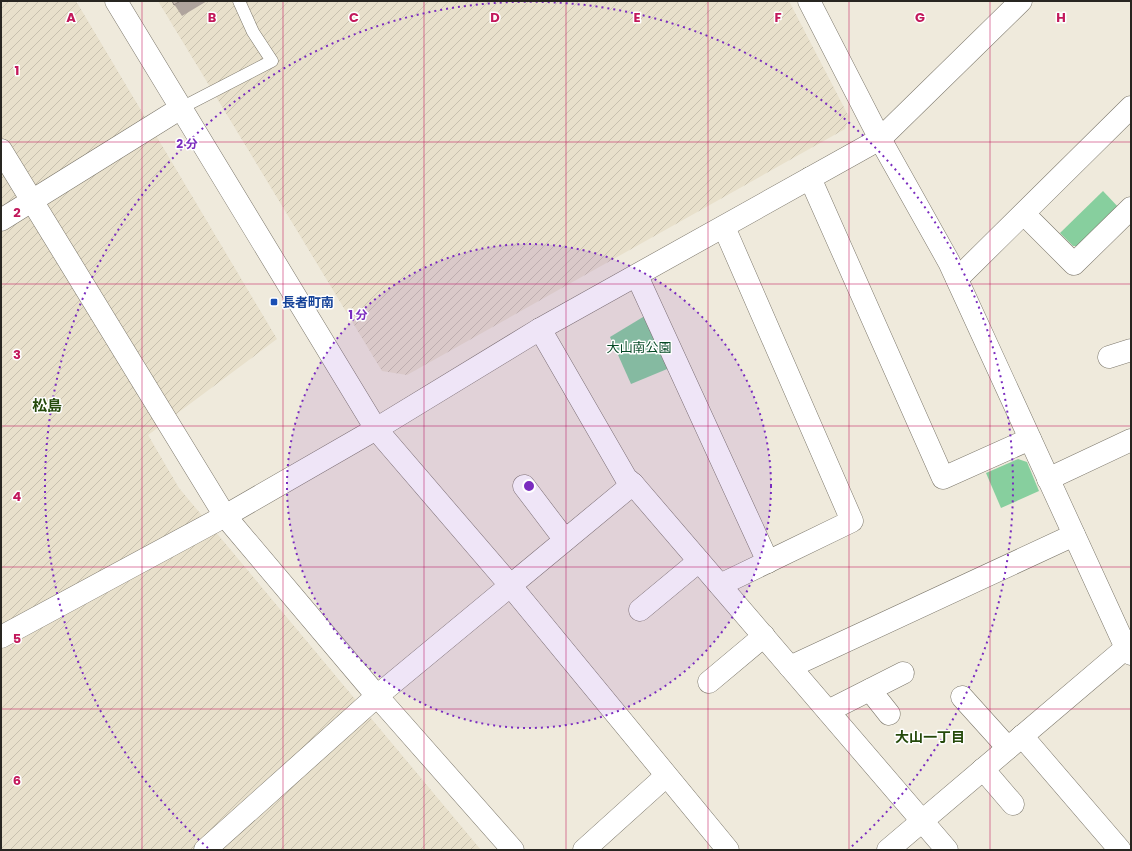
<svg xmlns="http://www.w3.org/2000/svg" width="1132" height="851" font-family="Poppins,'Noto Sans JP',sans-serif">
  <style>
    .industrial { fill: url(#industrial-furrows) }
    .green { fill: #87cf9e }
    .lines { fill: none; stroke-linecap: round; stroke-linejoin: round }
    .lane-casing { stroke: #7c776b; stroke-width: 13 }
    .street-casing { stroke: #7c776b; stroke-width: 23 }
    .secondary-casing { stroke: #7c776b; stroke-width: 23 }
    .lane { stroke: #fff; stroke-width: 12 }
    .street { stroke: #fff; stroke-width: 22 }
    .secondary { stroke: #fff; stroke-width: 22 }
    .wall { fill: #afa49d }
    .building { fill: #ccbfb6; stroke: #8f867f }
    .grid { fill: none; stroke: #c2185b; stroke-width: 1; stroke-opacity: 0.55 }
    .ring { fill: none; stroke: #7b2cbf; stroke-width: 2; stroke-dasharray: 2 4 }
    .transit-dot { fill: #1a4fb4; stroke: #fff; stroke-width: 1.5 }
    .labels { text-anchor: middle; stroke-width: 3; stroke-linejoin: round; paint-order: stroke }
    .transit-label { font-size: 13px; font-weight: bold; fill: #164399; stroke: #fff; text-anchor: start }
    .park-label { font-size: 13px; fill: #054925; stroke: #fff }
    .neighbourhood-label { font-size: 14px; font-weight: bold; fill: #254a0b; stroke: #fff }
    .quarter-label { font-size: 15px; font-weight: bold; fill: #254a0b; stroke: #fff }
    .grid-label { font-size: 13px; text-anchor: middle; font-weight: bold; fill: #c2185b; stroke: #fff; stroke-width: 3; stroke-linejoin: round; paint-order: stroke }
    .centre { fill: #7b2cbf; stroke: #fff; stroke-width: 2 }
    .ring-label { font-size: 12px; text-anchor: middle; font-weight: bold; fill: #7b2cbf; stroke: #fff; stroke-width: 3; stroke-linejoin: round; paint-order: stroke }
  </style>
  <defs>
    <pattern id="industrial-furrows" width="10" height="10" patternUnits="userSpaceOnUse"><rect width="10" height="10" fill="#e8e0cb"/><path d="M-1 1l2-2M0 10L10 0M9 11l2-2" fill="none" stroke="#c7c0ae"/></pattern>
  </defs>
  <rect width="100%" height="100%" fill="#efeadc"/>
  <!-- industrial -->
  <g class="industrial">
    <path d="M1 1H76L277 339 148 435 179 488 481 850H1Z"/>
    <path d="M158 1H789L849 117 845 129 407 375 382 371Z"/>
  </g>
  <!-- green -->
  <g class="green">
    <path d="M1103 191 1120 209 1082 246H1073L1060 233Z"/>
    <path d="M648 314 672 367 631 384 610 337Z"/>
    <path d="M1018 459 1027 462 1039 491 1001 508 986 473Z"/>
  </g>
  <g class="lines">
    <defs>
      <path id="lane" d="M181 108 272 61 253 32 239 1"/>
      <g id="street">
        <path d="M1 150 225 516 377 696 513 850"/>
        <path d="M810 178 943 478 1030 439"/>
        <path d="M1024 214 1074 264 1131 208"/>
        <path d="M1 220 181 108"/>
        <path d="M637 276 768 562"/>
        <path d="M957 279 1131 107"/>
        <path d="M540 329 626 478 633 484 947 850"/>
        <path d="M1109 357 1131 350"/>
        <path d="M1048 479 1131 440"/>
        <path d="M524 486 565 540"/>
        <path d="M720 585 852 521 724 227"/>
        <path d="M640 610 699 561"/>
        <path d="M790 667 1074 535"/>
        <path d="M709 682 764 636"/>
        <path d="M870 690 889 714"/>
        <path d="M962 697 1008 748"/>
        <path d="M828 711 903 673"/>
        <path d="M1022 736 1120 850"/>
        <path d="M983 769 1013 804"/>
        <path d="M205 850 377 696 633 484"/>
        <path d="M584 850 666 776"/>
        <path d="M888 850 1126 648 1131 641"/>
      </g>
      <g id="secondary">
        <path d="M116 1 376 429 510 585 728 850"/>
        <path d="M809 1 880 139 949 262 1126 648 1131 654"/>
        <path d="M1 637 225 516 376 429 540 329 880 139 1021 1"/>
      </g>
    </defs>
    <!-- lane casing -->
    <use href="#lane" class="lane-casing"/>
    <!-- street casing -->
    <use href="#street" class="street-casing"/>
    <!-- secondary casing -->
    <use href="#secondary" class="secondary-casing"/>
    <!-- lane -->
    <use href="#lane" class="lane"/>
    <!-- street -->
    <use href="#street" class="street"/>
    <!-- secondary -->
    <use href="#secondary" class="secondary"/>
  </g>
  <!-- wall -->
  <path class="wall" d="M172 1H207L182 16Z"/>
  <!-- building -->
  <path class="building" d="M172 1H180L174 5Z"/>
  <!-- grid -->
  <path class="grid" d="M142 1V850M283 1V850M424 1V850M566 1V850M708 1V850M849 1V850M990 1V850M1 142H1131M1 284H1131M1 426H1131M1 567H1131M1 709H1131"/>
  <!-- distance rings -->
  <circle cx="529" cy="486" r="242" fill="#7b2cbf" fill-opacity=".12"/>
  <g class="ring">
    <circle cx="529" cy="486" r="242"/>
    <path d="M208 848A484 484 0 1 1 850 848"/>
  </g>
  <!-- markers -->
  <rect class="transit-dot" x="270" y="298" width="8" height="8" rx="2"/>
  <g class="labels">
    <!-- transit labels -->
    <g class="transit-label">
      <text x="282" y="307">長者町南</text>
    </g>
    <!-- park labels -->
    <g class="park-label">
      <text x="639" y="352">大山南公園</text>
    </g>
    <!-- neighbourhood labels -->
    <g class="neighbourhood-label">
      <text x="930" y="742">大山一丁目</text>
    </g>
    <!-- quarter labels -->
    <g class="quarter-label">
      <text x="47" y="411">松島</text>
    </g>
  </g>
  <g class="grid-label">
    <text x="71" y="22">A</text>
    <text x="212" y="22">B</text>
    <text x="354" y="22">C</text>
    <text x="495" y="22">D</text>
    <text x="637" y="22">E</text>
    <text x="778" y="22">F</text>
    <text x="920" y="22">G</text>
    <text x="1061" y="22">H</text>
    <text x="17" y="75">1</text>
    <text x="17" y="217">2</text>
    <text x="17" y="359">3</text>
    <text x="17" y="501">4</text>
    <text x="17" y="643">5</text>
    <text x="17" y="785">6</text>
  </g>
  <circle cx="529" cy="486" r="6" class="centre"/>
  <g class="ring-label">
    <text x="187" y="148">2 分</text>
    <text x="358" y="319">1 分</text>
  </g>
  <!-- border -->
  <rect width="1132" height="851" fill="none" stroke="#282621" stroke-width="4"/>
</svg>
